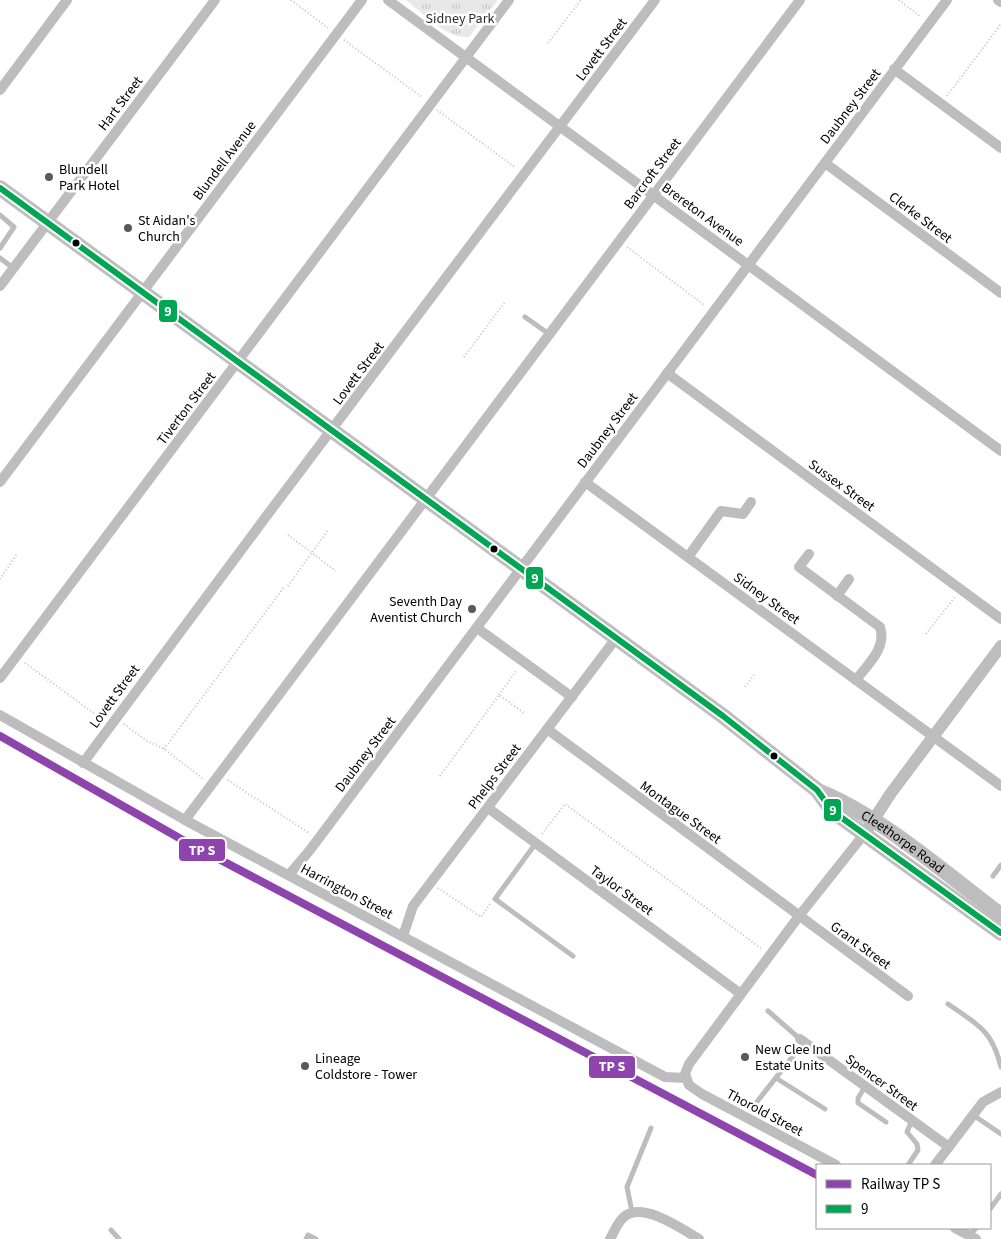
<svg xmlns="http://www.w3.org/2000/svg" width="1001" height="1239" font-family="'Source Sans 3',sans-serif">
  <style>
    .park { fill: url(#park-tufts) }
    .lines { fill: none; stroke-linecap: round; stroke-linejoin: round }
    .primary-casing { stroke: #dbdbdb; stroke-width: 16 }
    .path { stroke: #c2c2c2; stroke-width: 2; stroke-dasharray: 1 2.5; stroke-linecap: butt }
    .service { stroke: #bdbdbd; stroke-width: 5 }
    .minor { stroke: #bdbdbd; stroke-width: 10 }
    .tertiary { stroke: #bdbdbd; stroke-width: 12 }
    .primary { stroke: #bdbdbd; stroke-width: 15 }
    .bus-1-casing { stroke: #fff; stroke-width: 10 }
    .bus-1 { stroke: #00a651; stroke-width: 6 }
    .rail-1-casing { stroke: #fff; stroke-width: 11 }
    .rail-1 { stroke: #8e44ad; stroke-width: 8 }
    .poi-dot { fill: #595959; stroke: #fff; stroke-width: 2 }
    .bus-dot { fill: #000; stroke: #fff; stroke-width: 2 }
    .labels { text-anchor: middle; stroke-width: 5; stroke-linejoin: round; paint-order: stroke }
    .park-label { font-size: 14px; fill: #2c2c2c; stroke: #fff }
    .street-label { font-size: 14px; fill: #000; stroke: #fff }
    .poi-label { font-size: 14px; fill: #000; stroke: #fff; text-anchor: start }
    .line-badge { stroke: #fff; stroke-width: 2 }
    .badge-label { font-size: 14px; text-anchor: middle; font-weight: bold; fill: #fff }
  </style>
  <defs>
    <pattern id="park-tufts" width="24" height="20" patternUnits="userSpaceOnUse" patternTransform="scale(1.25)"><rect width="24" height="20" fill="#e8e8e8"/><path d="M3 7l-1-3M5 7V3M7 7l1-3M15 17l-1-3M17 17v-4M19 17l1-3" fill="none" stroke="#c5c5c5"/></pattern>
  </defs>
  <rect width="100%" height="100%" fill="#fff"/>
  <!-- park -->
  <path class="park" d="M406 0H498L469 37C446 39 423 13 406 0Z"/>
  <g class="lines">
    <defs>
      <g id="primary">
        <path d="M0 188 723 716 817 790 831 809 842 818 1001 933"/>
        <path id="s1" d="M818 791C881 816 946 874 1001 915"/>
      </g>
    </defs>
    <!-- primary casing -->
    <use href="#primary" class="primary-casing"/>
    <!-- path -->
    <g class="path">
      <path d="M291 0 328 28"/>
      <path d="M899 0 921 17"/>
      <path d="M344 40 423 98"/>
      <path d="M548 43 581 0"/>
      <path d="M947 96 1001 24"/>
      <path d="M437 110 516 168"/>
      <path d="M627 247 704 305"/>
      <path d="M464 357 505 302"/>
      <path d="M288 535 336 571"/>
      <path d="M0 579 17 554"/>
      <path d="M288 586 328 530"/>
      <path d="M926 634 955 597"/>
      <path d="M25 663 102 719"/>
      <path d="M745 687 754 675"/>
      <path d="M499 695 517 670"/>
      <path d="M124 724 147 741 164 749 202 778"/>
      <path d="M164 749 284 587"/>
      <path d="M440 776 499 695 524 713"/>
      <path d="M228 780C255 799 283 815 310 834"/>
      <path d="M542 834 565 804 762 949"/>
      <path d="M438 888 481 917 490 904"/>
    </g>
    <!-- service -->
    <g class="service">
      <path d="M0 215 14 227 0 248"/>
      <path d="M0 258 13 268"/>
      <path d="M525 317 549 334"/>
      <path d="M536 843 495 899 573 956"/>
      <path d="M993 876 1001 865"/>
      <path d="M948 1004C977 1024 992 1030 1001 1067"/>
      <path d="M768 1011 800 1039"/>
      <path d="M776 1078 825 1109"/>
      <path d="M865 1087 858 1098V1103L886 1122"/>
      <path d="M756 1103 804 1042"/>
      <path d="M973 1115 1001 1134"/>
      <path d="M908 1165 918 1150 917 1144 907 1132 912 1120"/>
      <path d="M990 1209 1001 1194"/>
      <path d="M632 1212 627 1187 651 1128"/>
      <path d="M111 1230 119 1239"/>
      <path d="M970 1235 976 1228"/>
      <path d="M306 1239 308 1235 316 1239"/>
    </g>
    <!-- minor -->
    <g class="minor">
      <path d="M388 0 1001 451"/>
      <path d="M998 0 1001 2"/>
      <path d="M894 69 1001 148"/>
      <path d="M0 90 67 0"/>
      <path d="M825 163 1001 293"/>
      <path d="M0 286 215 0"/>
      <path d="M667 373 1001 619"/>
      <path d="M0 482 362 0"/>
      <path d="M585 482 1001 786"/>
      <path d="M809 554 799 567 880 627C887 648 868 664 856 680"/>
      <path d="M688 557 721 511 743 514 751 502"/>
      <path d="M837 596 849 579"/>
      <path d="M477 628 572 697"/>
      <path d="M0 678 509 0"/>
      <path d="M0 715 185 820 665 1077 686 1078"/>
      <path d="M547 729 908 996"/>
      <path d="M83 763 265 518 655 0"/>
      <path d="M488 808 741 994"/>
      <path d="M185 820 800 0"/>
      <path d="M289 875 310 850 947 0"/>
      <path d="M403 936 413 906 617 637"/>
      <path d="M800 1039 949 1147"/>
      <path d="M836 1165 702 1094 689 1085 685 1074 689 1064 799 916 865 833"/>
      <path d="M935 1165 983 1102 1001 1092"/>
      <path d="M955 1228 976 1239"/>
      <path d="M610 1239C614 1232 618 1221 625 1216 644 1202 682 1229 699 1239"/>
    </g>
    <!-- tertiary -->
    <path class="tertiary" d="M865 833 891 793 1001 646"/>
    <!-- primary -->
    <use href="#primary" class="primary"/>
    <defs>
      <path id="bus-1" d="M0 188 723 716 817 790 831 809 842 818 1001 933"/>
    </defs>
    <!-- bus-1 casing -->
    <use href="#bus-1" class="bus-1-casing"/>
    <!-- bus-1 -->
    <use href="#bus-1" class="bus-1"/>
    <defs>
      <path id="rail-1" d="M0 736 181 839 817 1175"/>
    </defs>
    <!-- rail-1 casing -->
    <use href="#rail-1" class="rail-1-casing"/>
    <!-- rail-1 -->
    <use href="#rail-1" class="rail-1"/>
  </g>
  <!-- markers -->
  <g class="poi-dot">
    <circle cx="49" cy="177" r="5"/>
    <circle cx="128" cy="228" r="5"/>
    <circle cx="472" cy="609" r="5"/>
    <circle cx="745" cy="1057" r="5"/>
    <circle cx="305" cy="1066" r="5"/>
  </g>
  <g class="bus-dot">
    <circle cx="76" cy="243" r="4.5"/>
    <circle cx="494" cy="549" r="4.5"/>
    <circle cx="774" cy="756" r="4.5"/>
  </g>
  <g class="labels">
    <!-- park labels -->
    <g class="park-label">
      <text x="460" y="23">Sidney Park</text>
    </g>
    <!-- street labels -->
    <g class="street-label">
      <text transform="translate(601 49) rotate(-53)" y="5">Lovett Street</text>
      <text transform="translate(120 103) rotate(-53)" y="5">Hart Street</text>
      <text transform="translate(850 106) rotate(-53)" y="5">Daubney Street</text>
      <text transform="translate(224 160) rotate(-53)" y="5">Blundell Avenue</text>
      <text transform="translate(652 173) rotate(-53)" y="5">Barcroft Street</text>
      <text transform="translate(703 214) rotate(36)" y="5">Brereton Avenue</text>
      <text transform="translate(921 217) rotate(37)" y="5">Clerke Street</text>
      <text transform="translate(358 373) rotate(-53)" y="5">Lovett Street</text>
      <text transform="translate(186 408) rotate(-53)" y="5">Tiverton Street</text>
      <text transform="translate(607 430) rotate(-53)" y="5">Daubney Street</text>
      <text transform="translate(842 485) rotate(36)" y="5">Sussex Street</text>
      <text transform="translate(767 598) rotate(36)" y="5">Sidney Street</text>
      <text transform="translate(114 696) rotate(-54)" y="5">Lovett Street</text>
      <text transform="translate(365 754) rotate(-53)" y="5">Daubney Street</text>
      <text transform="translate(494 776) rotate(-53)" y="5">Phelps Street</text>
      <text transform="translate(681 812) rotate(36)" y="5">Montague Street</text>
      <text dy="5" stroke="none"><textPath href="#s1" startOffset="99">Cleethorpe Road</textPath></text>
      <text transform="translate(622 890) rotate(36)" y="5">Taylor Street</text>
      <text transform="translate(347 891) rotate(28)" y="5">Harrington Street</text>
      <text transform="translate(861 945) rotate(36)" y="5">Grant Street</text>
      <text transform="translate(882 1082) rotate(36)" y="5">Spencer Street</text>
      <text transform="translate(765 1112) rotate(28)" y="5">Thorold Street</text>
    </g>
    <!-- poi labels -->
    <g class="poi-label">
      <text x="59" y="174">Blundell<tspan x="59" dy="16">Park Hotel</tspan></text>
      <text x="138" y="225">St Aidan's<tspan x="138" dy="16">Church</tspan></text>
      <text x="462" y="606" text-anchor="end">Seventh Day<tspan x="462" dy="16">Aventist Church</tspan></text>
      <text x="755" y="1054">New Clee Ind<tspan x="755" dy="16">Estate Units</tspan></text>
      <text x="315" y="1063">Lineage<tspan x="315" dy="16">Coldstore - Tower</tspan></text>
    </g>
  </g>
  <g class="line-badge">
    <rect x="158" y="299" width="20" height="24" rx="5" fill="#00a651"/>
    <rect x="525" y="566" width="19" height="24" rx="5" fill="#00a651"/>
    <rect x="823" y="798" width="19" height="24" rx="5" fill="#00a651"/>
    <rect x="178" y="838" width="48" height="24" rx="5" fill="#8e44ad"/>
    <rect x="588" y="1055" width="48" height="24" rx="5" fill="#8e44ad"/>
  </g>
  <g class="badge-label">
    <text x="168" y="316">9</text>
    <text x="535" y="583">9</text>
    <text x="833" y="815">9</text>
    <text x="202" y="855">TP S</text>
    <text x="612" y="1071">TP S</text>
  </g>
  <!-- legend -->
  <rect x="816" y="1164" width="175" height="65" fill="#ffffff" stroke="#999999"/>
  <rect x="826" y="1180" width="25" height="8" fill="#8e44ad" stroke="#999999"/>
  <text x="861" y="1189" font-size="15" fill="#000000">Railway TP S</text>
  <rect x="826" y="1205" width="25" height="8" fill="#00a651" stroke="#999999"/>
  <text x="861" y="1214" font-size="15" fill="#000000">9</text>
</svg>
